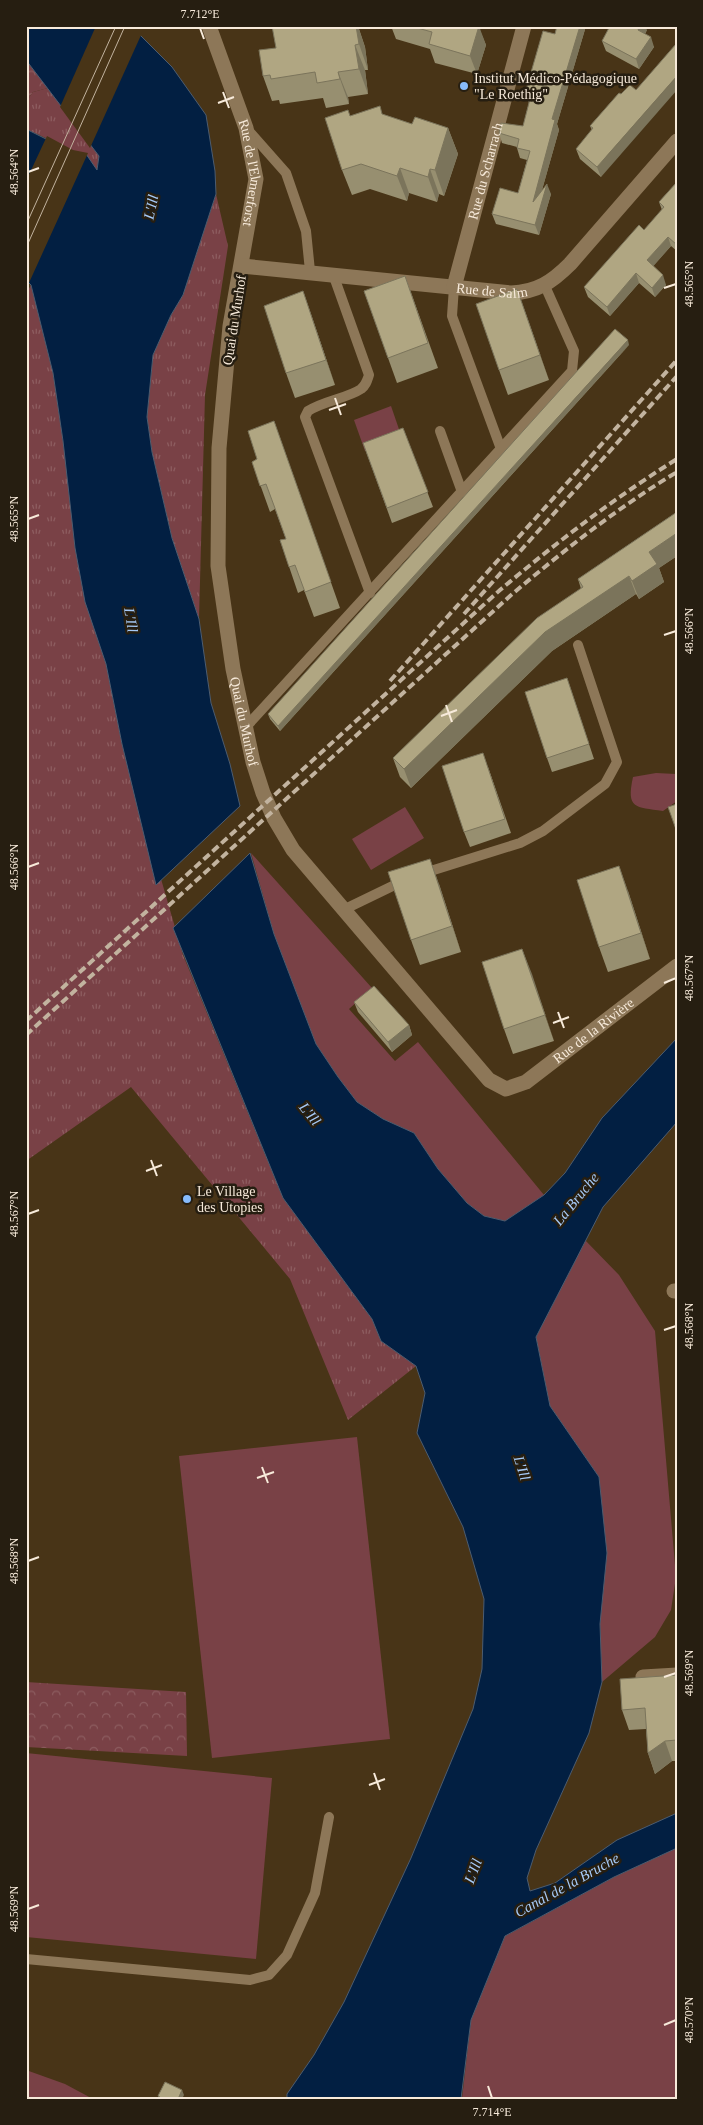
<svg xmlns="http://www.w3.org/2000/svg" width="703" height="2125" font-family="Georgia,serif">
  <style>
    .grass { fill: url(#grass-tufts) }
    .forest { fill: url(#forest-crowns) }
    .park { fill: #794146 }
    .water { fill: #021f42; stroke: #4c5c70 }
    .pier { fill: #483417 }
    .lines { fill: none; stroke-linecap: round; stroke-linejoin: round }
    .lane { stroke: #8d7758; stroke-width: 10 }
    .street { stroke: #8d7758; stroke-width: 15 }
    .tram { stroke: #c2b39f; stroke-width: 1 }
    .rail { stroke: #c2b39f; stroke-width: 4; stroke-dasharray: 8 4; stroke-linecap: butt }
    .wall { fill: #978f70 }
    .shaded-wall { fill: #7b745b }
    .building { fill: #b0a682; stroke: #7b745b }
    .ticks { fill: none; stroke: #f7eada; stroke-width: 2 }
    .poi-dot { fill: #87bbfc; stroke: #261e11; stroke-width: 2 }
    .labels { text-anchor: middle; stroke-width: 5; stroke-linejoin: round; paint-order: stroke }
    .poi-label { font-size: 14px; fill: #f7eada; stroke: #261e11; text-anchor: start }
    .street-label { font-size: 14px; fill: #f7eada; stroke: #261e11 }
    .water-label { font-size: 15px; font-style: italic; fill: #a6caf7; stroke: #261e11 }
    .neatline { fill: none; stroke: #f7eada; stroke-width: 2 }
    .ticks-label { font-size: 12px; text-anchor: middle; fill: #f7eada }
  </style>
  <defs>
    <pattern id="grass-tufts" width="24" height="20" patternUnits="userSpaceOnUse" patternTransform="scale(1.25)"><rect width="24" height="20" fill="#794146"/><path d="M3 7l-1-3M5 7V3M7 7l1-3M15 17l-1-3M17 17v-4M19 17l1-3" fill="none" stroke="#8d5d60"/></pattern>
    <pattern id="forest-crowns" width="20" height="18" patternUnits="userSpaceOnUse" patternTransform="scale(1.25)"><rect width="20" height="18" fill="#794146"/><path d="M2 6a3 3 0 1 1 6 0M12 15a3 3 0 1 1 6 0" fill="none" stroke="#8d5d60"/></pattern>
  </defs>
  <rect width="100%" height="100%" fill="#483417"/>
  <!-- grass -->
  <g class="grass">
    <path d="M48 88 99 156 97 170 59 144 26 129V102L33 92Z"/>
    <path d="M216 194 228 246 205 395 199 619 172 538 152 452 147 417 153 355 171 315 183 295Z"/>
    <path d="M31 285 53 373 63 441 122 744 183 955 283 1198 372 1319 381 1341 416 1366 348 1420 290 1279 131 1087 26 1161V294Z"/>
  </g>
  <!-- forest -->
  <g class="forest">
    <path d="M26 60 48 88 33 92 26 102Z"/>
    <path d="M26 1682 186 1692 187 1756 26 1747Z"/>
  </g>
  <!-- park -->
  <g class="park">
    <path d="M391 406 402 438 365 451 354 420Z"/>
    <path d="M656 773 676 774 677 801 663 811C635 807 626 809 633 777Z"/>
    <path d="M405 807 424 838 371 870 352 839Z"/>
    <path d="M251 853 372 988 349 1009 395 1061 418 1042 544 1195 505 1221 484 1216 467 1203 438 1169 414 1133 383 1119 357 1102 338 1077 316 1044 274 934Z"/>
    <path d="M585 1240 619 1275 655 1331 676 1577 671 1610 655 1637 602 1682 600 1624 599 1477 550 1406 536 1337Z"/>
    <path d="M357 1437 390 1739 212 1758 179 1456Z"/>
    <path d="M26 1753 272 1778 256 1959 26 1937Z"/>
    <path d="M677 1848V2099H462L471 2020 505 1936 614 1877Z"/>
    <path d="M26 2070 65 2084 93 2099H26Z"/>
  </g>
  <!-- water -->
  <g class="water">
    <path d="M26 26H131L172 67 206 115 215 171 216 194 183 295 171 315 153 355 147 417 152 452 172 538 199 619 211 703 230 764 240 806 156 885 122 744 106 664 85 602 75 548 63 441 53 373 31 285 26 280V129L72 152 86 154 97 170 99 156 26 60Z"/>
    <path d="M250 853 274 934 316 1044 338 1077 357 1102 383 1119 414 1133 438 1169 467 1203 484 1216 505 1221 544 1195 565 1173 602 1118 677 1038V1122L603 1207 536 1337 550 1406 599 1477 607 1553 600 1624 602 1682 589 1733 536 1850 527 1878 530 1891 555 1883 617 1840 677 1813V1848L614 1877 505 1936 471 2020 461 2099H287V2094L314 2055 344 2002 411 1858 473 1709 482 1669 484 1599 463 1527 417 1433 425 1393 416 1366 381 1341 372 1319 283 1198 173 928Z"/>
  </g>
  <!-- pier -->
  <g class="pier">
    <path d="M96 26H134L142 33 90 148 60 107Z"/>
    <path d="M47 136 73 150 88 153 28 285 26 181Z"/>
  </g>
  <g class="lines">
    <!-- lane -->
    <g class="lane">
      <path d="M248 130 286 173 306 231 310 271"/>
      <path d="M333 274 369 375C367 381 366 385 361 389 348 398 323 401 308 411L305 417 370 593"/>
      <path d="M454 287 452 316 501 449"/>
      <path d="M440 431 462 492"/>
      <path d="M245 728 572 371 574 351 545 286"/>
      <path d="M421 874 520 843 543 831 605 784 617 762 578 645"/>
      <path d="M343 910 405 880"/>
      <path d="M26 1959 250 1980 269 1975 287 1955 315 1893 329 1817"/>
    </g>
    <!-- street -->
    <g class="street">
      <path id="s1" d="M209 26 246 128 256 179 230 326 219 448 218 566 233 669 253 762 263 793 274 818 293 850 489 1080 506 1089 526 1082 677 966"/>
      <path id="s2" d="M242 266 511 293C537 292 552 282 570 264L677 141"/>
      <path id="s3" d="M454 287 524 26"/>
      <path d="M674 1291H677"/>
      <path d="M643 1677 677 1675"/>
    </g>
    <!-- tram -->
    <g class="tram">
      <path d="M26 225 116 26"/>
      <path d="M26 248 125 26"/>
    </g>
    <!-- rail -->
    <g class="rail">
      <path d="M464 614 677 376"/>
      <path d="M390 681 677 360"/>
      <path d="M26 1021 500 590C556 543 614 498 677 459"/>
      <path d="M26 1035 510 596C563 551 617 508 677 472"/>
    </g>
  </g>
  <!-- wall -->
  <g class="wall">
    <path d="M358 26 365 47 368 70H365L368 94 348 97 349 104 326 108 323 98 280 104 279 100 272 101 263 76 276 48Z"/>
    <path d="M391 26H478L486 45 477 74 435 63 430 49 396 39Z"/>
    <path d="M557 26H586L557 124 559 130 542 190 551 194 539 235 496 224 492 214 518 193 527 160 520 158 517 148V147L502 143 499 133 523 126 529 103 525 93 555 34Z"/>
    <path d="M647 30 645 34 654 47 639 69 606 51 602 41Z"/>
    <path d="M619 93 601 177 580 159 576 149 592 130 590 126Z"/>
    <path d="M382 114 412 124 448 128 458 154 444 196 439 194 437 202 409 193 407 201 370 189 352 195 342 170 350 116Z"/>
    <path d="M677 182V251L671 246 653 266 666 285 655 297 639 283 610 316 588 297 584 287 644 230 662 210 659 202Z"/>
    <path d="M405 276 438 368 397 383 364 291Z"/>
    <path d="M517 289 549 380 508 395 499 370Z"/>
    <path d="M303 291 335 385 295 398 286 373Z"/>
    <path d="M629 345 280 731 270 719 268 714Z"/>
    <path d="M274 421 340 608 314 617 304 590 298 593 280 540 286 539 275 509 270 512 252 462 257 459Z"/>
    <path d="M403 428 433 507 392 523 363 443Z"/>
    <path d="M677 512V556L659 568 664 582 639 599 636 594 552 651 411 788 400 777 393 758 581 589 578 579Z"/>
    <path d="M567 678 594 759 552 772 547 758Z"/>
    <path d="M488 767 511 833 470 847 464 832Z"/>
    <path d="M439 884 461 952 420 965 411 940Z"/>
    <path d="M628 891 650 959 608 972 599 947Z"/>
    <path d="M522 949 554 1041 513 1054 504 1029Z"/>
    <path d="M354 1002 409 1025 412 1035 392 1052 358 1012Z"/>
    <path d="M677 1675V1761H672L655 1774 648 1753 646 1729 629 1730 622 1710Z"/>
  </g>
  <!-- shaded-wall -->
  <g class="shaded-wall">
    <path d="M356 26H358L365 47 368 70 359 44Z"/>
    <path d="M479 26 486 45 477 74 470 56Z"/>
    <path d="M580 26H586L557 124 559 130 536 211 533 202 552 119Z"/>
    <path d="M640 26H645L647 30 641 40 638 30Z"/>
    <path d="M651 37 654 47 639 69 636 59Z"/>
    <path d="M355 45 365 70 368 94 359 69Z"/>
    <path d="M338 72 348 97 349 104 340 79Z"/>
    <path d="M677 76V90L601 177 597 167Z"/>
    <path d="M448 128 458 154 444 196 435 170Z"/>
    <path d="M400 168 409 193 407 201 397 176Z"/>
    <path d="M430 169 439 194 437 202 428 177Z"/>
    <path d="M547 184 551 194 539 235 535 225Z"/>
    <path d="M668 237 671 246 650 270 647 260Z"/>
    <path d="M636 273 639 283 610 316 607 307Z"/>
    <path d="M663 275 666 285 655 297 652 288Z"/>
    <path d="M517 289 526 314 549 380 540 355Z"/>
    <path d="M303 291 312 317 335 385 326 360Z"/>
    <path d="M628 340 629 345 280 731 278 726Z"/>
    <path d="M677 533V556L659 568 664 582 639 599 632 581 649 552Z"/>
    <path d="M629 576 636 594 552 651 411 788 404 769 545 632Z"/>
    <path d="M430 859 439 884 461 952 452 926Z"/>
    <path d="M619 866 628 891 650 959 641 933Z"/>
    <path d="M522 949 532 974 554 1041 545 1015Z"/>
    <path d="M409 1025 412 1035 392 1052 388 1042Z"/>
    <path d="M665 1741 672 1761 655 1774 648 1753Z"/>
    <path d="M182 2090 184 2095 182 2099H178Z"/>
  </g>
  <!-- building -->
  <g class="building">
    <path d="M272 26H356L359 44 355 45 359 69 338 72 340 79 317 83 315 72 271 79 270 75 263 76 259 50 276 48Z"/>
    <path d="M410 26H479L470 56 429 44 432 32Z"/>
    <path d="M557 26H580L552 119 555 120 533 202 547 184 535 225 492 214 500 188 518 193 530 151 517 148 519 139 499 133 501 123 523 126 531 95 525 93 543 31 555 34Z"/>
    <path d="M610 26H640L638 30 651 37 636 59 602 41Z"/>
    <path d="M676 44 677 45V76L597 167 576 149 593 128 590 126 619 93 621 94 630 85 636 90Z"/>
    <path d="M380 106 382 114 412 124 415 117 448 128 435 170 430 169 428 177 400 168 397 176 361 164 342 170 325 118 348 110 350 116Z"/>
    <path d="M677 182V245L668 237 647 260 663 275 652 288 636 273 607 307 584 287 639 225 644 230 664 207 659 202Z"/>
    <path d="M405 276 428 343 388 358 364 291Z"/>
    <path d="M517 289 540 355 499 370 476 304Z"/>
    <path d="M303 291 326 360 286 373 264 306Z"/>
    <path d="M615 329 628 340 278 726 268 714Z"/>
    <path d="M274 421 331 582 305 592 295 565 289 567 280 540 286 539 276 511 266 484 260 486 252 462 257 459 248 431Z"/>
    <path d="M403 428 428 492 387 508 363 443Z"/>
    <path d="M677 512V533L649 552 657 564 632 581 629 576 545 632 404 769 393 758 537 618 583 587 578 579Z"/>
    <path d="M567 678 589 744 547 758 525 692Z"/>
    <path d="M483 753 505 819 464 832 442 766Z"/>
    <path d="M677 804V832L668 807Z"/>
    <path d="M430 859 452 926 411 940 388 872Z"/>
    <path d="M619 866 641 933 599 947 577 880Z"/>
    <path d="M522 949 545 1015 504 1029 482 962Z"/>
    <path d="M374 986 409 1025 388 1042 354 1002Z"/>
    <path d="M677 1675V1740L665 1741 648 1753 645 1708 622 1710 620 1679Z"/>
    <path d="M165 2082 182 2090 178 2099H163L158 2096Z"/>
  </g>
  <!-- ticks -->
  <path class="ticks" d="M200 28 204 39M223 92 229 108M218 103 234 97M28 172 39 168M664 288 676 284M335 398 341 415M329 410 346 404M28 519 39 515M664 635 676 631M446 705 452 722M441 716 457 710M28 867 39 863M664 983 676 978M558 1012 564 1028M553 1023 569 1017M151 1160 157 1176M146 1171 162 1165M28 1214 39 1210M664 1330 676 1326M262 1467 268 1483M257 1478 274 1472M28 1561 39 1557M664 1677 676 1673M374 1773 380 1790M369 1785 385 1779M28 1909 39 1905M664 2025 676 2020M488 2086 492 2098"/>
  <!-- markers -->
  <g class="poi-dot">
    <circle cx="464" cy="86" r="5"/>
    <circle cx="187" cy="1199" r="5"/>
  </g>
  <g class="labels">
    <!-- poi labels -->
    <g class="poi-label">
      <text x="474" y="83">Institut Médico-Pédagogique<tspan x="474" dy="16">"Le Roethig"</tspan></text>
      <text x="197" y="1196">Le Village<tspan x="197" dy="16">des Utopies</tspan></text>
    </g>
    <!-- street labels -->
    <g class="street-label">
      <text dy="5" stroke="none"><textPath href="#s3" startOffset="120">Rue du Scharrach</textPath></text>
      <text dy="5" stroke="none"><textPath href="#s1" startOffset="154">Rue de l'Elmerforst</textPath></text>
      <text dy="5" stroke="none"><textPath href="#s2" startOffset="251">Rue de Salm</textPath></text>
      <text transform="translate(234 320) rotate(-81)" y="5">Quai du Murhof</text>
      <text dy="5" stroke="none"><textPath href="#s1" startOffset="708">Quai du Murhof</textPath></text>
      <text dy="5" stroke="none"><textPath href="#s1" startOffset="1274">Rue de la Rivière</textPath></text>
    </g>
    <!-- water labels -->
    <g class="water-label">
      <text transform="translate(151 207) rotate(-78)" y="5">L'Ill</text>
      <text transform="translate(131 620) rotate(81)" y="5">L'Ill</text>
      <text transform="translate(310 1114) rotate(51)" y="5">L'Ill</text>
      <text transform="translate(576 1199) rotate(-51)" y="5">La Bruche</text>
      <text transform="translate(522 1468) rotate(72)" y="5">L'Ill</text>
      <text transform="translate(473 1871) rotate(-69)" y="5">L'Ill</text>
      <text transform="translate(567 1885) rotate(-29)" y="5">Canal de la Bruche</text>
    </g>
  </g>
  <!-- border -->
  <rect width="703" height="2125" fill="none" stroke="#261e11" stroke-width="55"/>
  <rect x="28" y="28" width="648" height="2070" class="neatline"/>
  <g class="ticks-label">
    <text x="200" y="18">7.712°E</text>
    <text transform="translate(14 172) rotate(-90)" y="4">48.564°N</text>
    <text transform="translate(689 284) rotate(-90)" y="4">48.565°N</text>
    <text transform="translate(14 519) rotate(-90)" y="4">48.565°N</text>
    <text transform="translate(689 631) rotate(-90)" y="4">48.566°N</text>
    <text transform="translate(14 867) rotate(-90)" y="4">48.566°N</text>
    <text transform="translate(689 978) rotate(-90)" y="4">48.567°N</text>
    <text transform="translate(14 1214) rotate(-90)" y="4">48.567°N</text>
    <text transform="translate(689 1326) rotate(-90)" y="4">48.568°N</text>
    <text transform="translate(14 1561) rotate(-90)" y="4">48.568°N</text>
    <text transform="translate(689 1673) rotate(-90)" y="4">48.569°N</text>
    <text transform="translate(14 1909) rotate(-90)" y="4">48.569°N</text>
    <text transform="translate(689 2020) rotate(-90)" y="4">48.570°N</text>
    <text x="492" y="2116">7.714°E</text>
  </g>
</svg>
